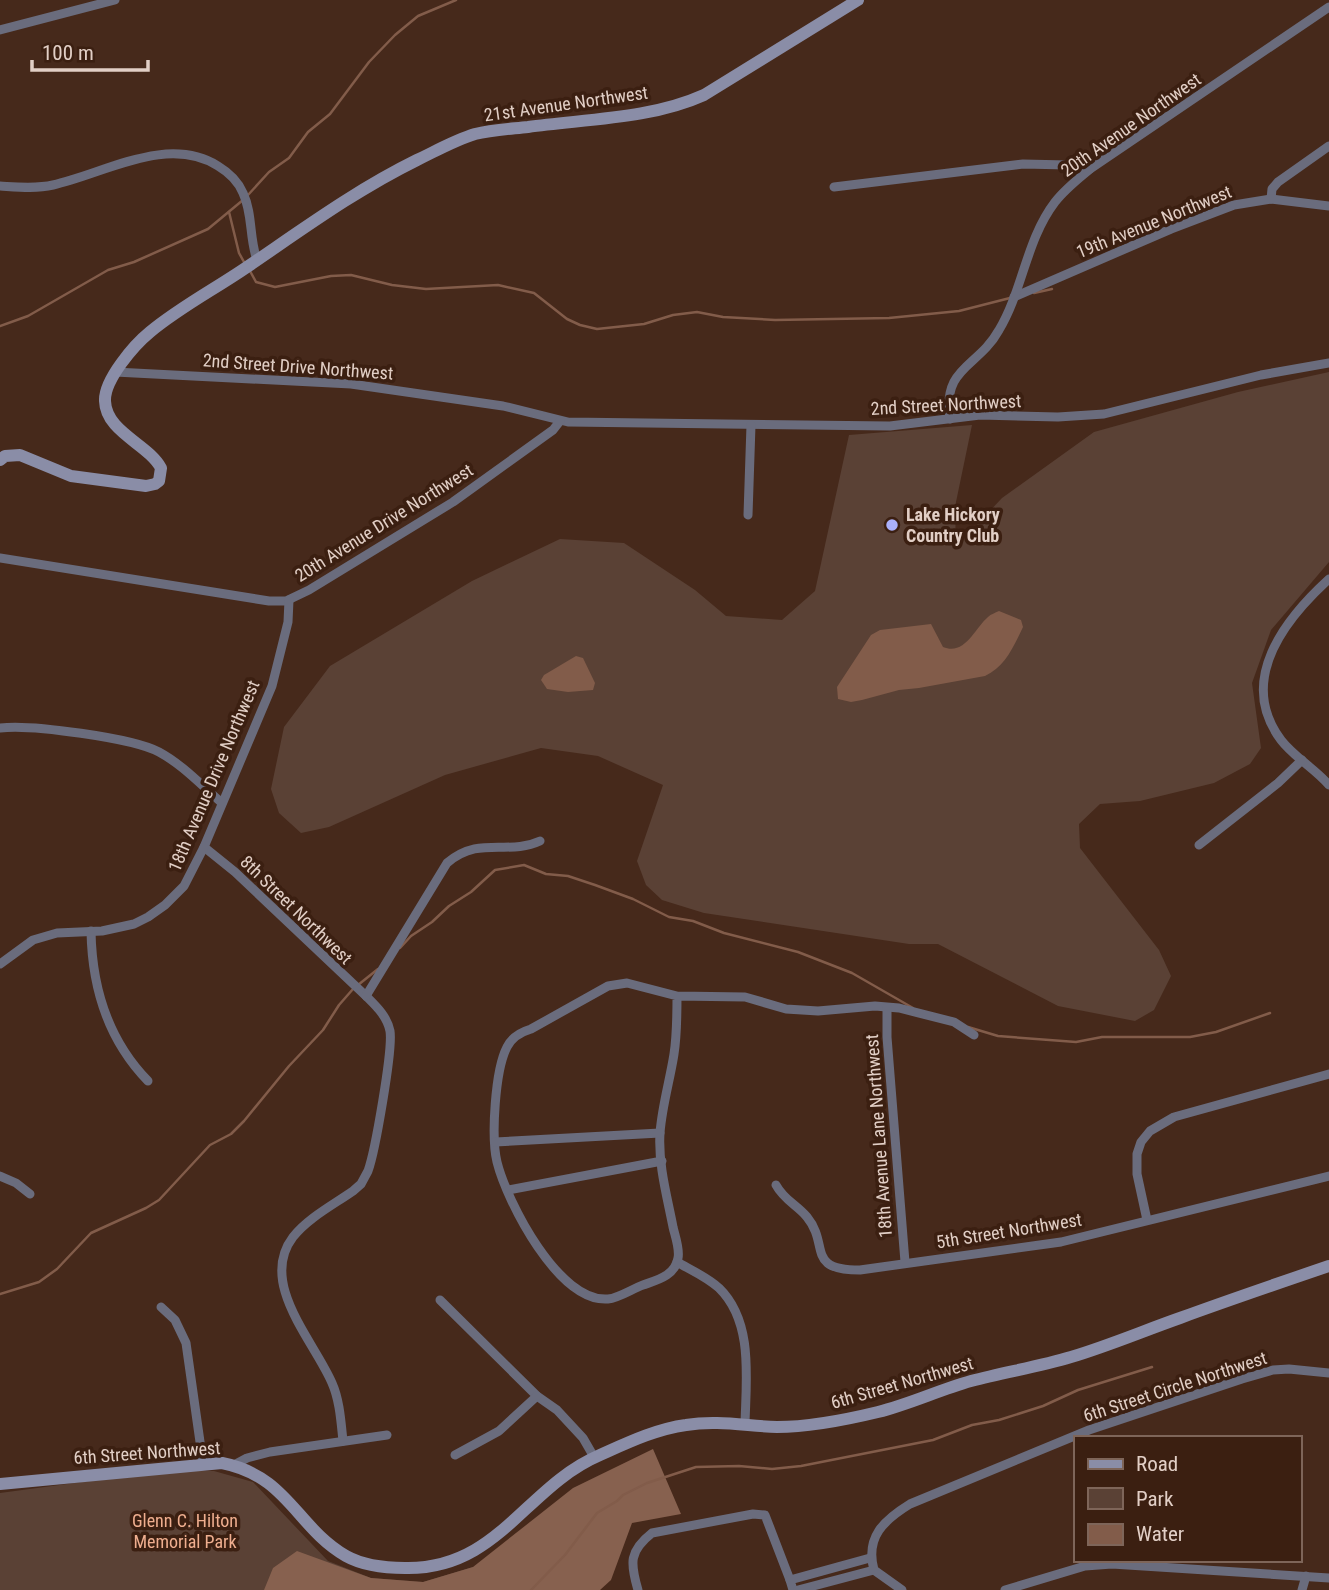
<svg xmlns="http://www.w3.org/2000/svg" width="1329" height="1590" font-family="'Roboto Condensed',sans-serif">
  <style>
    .green { fill: #5a4135 }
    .forest { fill: #87614f }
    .water { fill: #825c4a }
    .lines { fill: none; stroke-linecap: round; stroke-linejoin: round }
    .stream { stroke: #825c4a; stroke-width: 2.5 }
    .street { stroke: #6a6c7d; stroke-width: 9 }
    .secondary { stroke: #8a8da7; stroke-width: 12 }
    .poi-dot { fill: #aab0fb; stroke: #3b1f11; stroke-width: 2.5 }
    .labels { text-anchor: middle; stroke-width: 7; stroke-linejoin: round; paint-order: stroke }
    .street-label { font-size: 18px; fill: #e2cfc6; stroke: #3b1f11 }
    .poi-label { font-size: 18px; font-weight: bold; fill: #e2cfc6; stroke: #3b1f11; text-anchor: start }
    .park-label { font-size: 18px; fill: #efae8f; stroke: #3b1f11 }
  </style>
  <rect width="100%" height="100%" fill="#46291b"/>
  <!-- green -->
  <g class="green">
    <path d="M1329 372V562L1271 630 1252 683 1261 748 1250 764 1214 783 1140 801 1100 804 1079 824 1080 848 1159 950 1171 976 1154 1010 1135 1021 1058 1006 938 944H909L704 913 662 900 646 885 637 861 663 785 598 756 541 748 445 775 329 827 301 833 279 813 271 789 284 727 330 666 472 581 560 539 624 543 695 590 726 616 782 620 815 591 849 435 972 425 956 502 955 548 1002 498 1094 432 1238 392Z"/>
    <path d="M193 1471H214L253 1482 328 1561 371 1578 423 1582 473 1567 486 1590H0V1493L89 1481Z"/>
  </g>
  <!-- forest -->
  <path class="forest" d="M653 1449 681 1514 632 1523 611 1580 600 1590H264L273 1568 297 1551 371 1578 423 1582 473 1567 573 1488Z"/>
  <!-- water -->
  <g class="water">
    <path d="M999 611 1021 620 1023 627C1014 646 1005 667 985 676L919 688 899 690 862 700 851 702 838 699 837 687 871 635 880 630 931 624 943 647C965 656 975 628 988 617 991 614 995 613 999 611Z"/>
    <path d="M576 656 583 658 595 683 593 690 568 692 547 689 541 680 544 675Z"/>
  </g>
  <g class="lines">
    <!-- stream -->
    <g class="stream">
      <path d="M248 195 269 172 289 158 308 132 330 114 369 62 395 35 418 16 456 0"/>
      <path d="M229 212 239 253 244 262"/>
      <path d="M250 271 256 282 275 287 331 276 351 275 392 285 426 289 498 285 534 293 567 319 580 325 597 329 644 324 673 315 697 312 723 317 775 320 889 318 959 311 1010 298"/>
      <path d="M1034 293 1052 289"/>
      <path d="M0 326 28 316 108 270 134 262 208 229 243 200"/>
      <path d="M400 948 411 936 432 922 449 906 471 892 495 870 524 865 546 874 568 876 595 885 633 899 669 917 693 921 724 933 798 952 852 973 913 1008"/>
      <path d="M358 985 378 969"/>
      <path d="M968 1027 998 1036 1076 1042 1102 1037H1190L1216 1032 1270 1013"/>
      <path d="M0 1294 39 1282 57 1269 91 1233 146 1208 159 1200 210 1145 231 1134 244 1121 289 1066 323 1030 339 1005 353 989"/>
      <path d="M531 1590 565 1555 597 1513 617 1501 623 1495 647 1483 696 1467 739 1466 772 1469 801 1466 933 1440 972 1425 999 1420 1043 1406 1078 1390 1152 1367"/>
    </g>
    <!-- street -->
    <g class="street">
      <path d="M0 30 115 0"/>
      <path d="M0 186C17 187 36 189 53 185 104 174 167 134 218 166 228 172 238 181 243 193 253 214 249 238 257 260"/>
      <path d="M834 187 1023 164 1068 165 1090 169"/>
      <path d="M1271 199 1272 189 1278 182 1329 146"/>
      <path d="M1014 297 1171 229 1234 205 1271 199 1329 206"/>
      <path d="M115 372 351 384 503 406 568 422 890 426 980 415 1058 417 1104 414 1261 375 1329 363"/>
      <path d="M950 419C942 366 978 368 999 330 1023 290 1026 240 1055 202 1065 189 1078 179 1090 169L1329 7"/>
      <path d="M748 515 751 425"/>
      <path d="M0 558 269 601H286L309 590 453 502 553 430 560 421"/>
      <path d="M1329 579C1284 620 1237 681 1281 740 1294 757 1314 768 1329 785"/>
      <path d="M0 728C30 724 133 738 159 752 183 765 202 786 222 803"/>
      <path d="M1199 845 1278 783 1302 760"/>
      <path d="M204 847 235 872 366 996C376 1006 387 1016 390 1031 393 1050 375 1152 368 1171L361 1184 353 1191C333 1205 308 1218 293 1237 258 1283 314 1341 332 1383 340 1401 341 1423 343 1441"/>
      <path d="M91 931C92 988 108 1040 148 1081"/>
      <path d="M0 964 33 940 57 933 102 931 134 924 148 917 165 905 184 886 204 847 272 686 288 622 289 600"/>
      <path d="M366 996 447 863C480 835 508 856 540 841"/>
      <path d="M677 996C677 1015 677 1035 674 1054 670 1080 662 1106 660 1133 658 1164 667 1196 673 1227 675 1236 680 1249 678 1258 675 1276 657 1280 643 1285 632 1289 619 1298 608 1299 559 1303 507 1202 497 1162 491 1137 495 1070 507 1047 512 1037 521 1032 531 1029L608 986 627 983 677 996 745 997 786 1009 818 1011 875 1006 899 1008 954 1022 974 1035"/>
      <path d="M887 1008V1037L905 1262"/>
      <path d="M495 1142 660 1133"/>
      <path d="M0 1176 16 1183 30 1194"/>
      <path d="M776 1185C784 1200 797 1205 807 1217 830 1245 805 1270 860 1270L1061 1242 1329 1176"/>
      <path d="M508 1190 662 1161"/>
      <path d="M1147 1220 1137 1174V1154L1141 1142 1150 1131 1174 1117 1329 1074"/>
      <path d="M677 1262C691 1270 707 1277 719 1288 754 1322 746 1380 745 1424"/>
      <path d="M440 1300 537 1396 557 1410 583 1438 594 1457"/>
      <path d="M161 1307 175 1320 186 1343 203 1463"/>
      <path d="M455 1455 499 1431 537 1396"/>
      <path d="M234 1465 247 1458 270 1452 387 1435"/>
      <path d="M638 1590C630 1563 629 1551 652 1533L753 1514 765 1515 790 1580"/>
      <path d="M793 1590 790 1580 870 1558"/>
      <path d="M798 1590 874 1570"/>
      <path d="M902 1590 874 1570C865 1537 884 1520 910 1504L1089 1430 1242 1379 1273 1370 1289 1369 1329 1373"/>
      <path d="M1005 1590 1085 1566 1112 1564 1329 1578"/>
      <path d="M1302 1590 1306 1576"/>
    </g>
    <!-- secondary -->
    <g class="secondary">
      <path d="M0 460 5 456 20 455 71 476 146 486 155 484 159 481 161 468C148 444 106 432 105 401 104 380 134 345 150 332 180 307 215 289 247 267 303 229 356 190 417 160 436 151 455 140 475 134 492 130 510 129 528 127 586 119 651 119 704 95L858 0"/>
      <path d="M0 1484 222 1463C288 1476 296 1527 346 1556 364 1566 385 1568 405 1568 498 1570 525 1487 600 1455 627 1443 656 1429 686 1425 717 1420 746 1426 777 1427 811 1427 845 1420 878 1412 910 1404 939 1390 971 1381 1004 1372 1038 1367 1071 1357 1108 1346 1143 1331 1180 1318 1229 1300 1279 1283 1329 1266"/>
    </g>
  </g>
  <!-- markers -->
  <circle class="poi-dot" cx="892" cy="525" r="7"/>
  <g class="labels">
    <!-- street labels -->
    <g class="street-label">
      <text transform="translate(566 104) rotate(-8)" y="6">21st Avenue Northwest</text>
      <text transform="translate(1131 125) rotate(-35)" y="6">20th Avenue Northwest</text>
      <text transform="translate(1154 222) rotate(-22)" y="6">19th Avenue Northwest</text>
      <text transform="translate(298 367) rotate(4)" y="6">2nd Street Drive Northwest</text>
      <text transform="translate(946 405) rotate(-3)" y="6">2nd Street Northwest</text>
      <text transform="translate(384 523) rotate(-32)" y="6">20th Avenue Drive Northwest</text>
      <text transform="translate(214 776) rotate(-67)" y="6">18th Avenue Drive Northwest</text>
      <text transform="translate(296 910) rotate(44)" y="6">8th Street Northwest</text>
      <text transform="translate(879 1136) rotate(-94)" y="6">18th Avenue Lane Northwest</text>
      <text transform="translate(1009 1231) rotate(-9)" y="6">5th Street Northwest</text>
      <text transform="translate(902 1383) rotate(-16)" y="6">6th Street Northwest</text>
      <text transform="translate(1175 1387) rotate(-18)" y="6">6th Street Circle Northwest</text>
      <text transform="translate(147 1453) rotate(-4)" y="6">6th Street Northwest</text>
    </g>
    <!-- poi labels -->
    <g class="poi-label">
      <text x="906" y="521">Lake Hickory<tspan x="906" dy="21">Country Club</tspan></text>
    </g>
    <!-- park labels -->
    <g class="park-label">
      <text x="185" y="1527">Glenn C. Hilton<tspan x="185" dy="21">Memorial Park</tspan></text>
    </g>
  </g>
  <!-- legend -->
  <rect x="1074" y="1436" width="228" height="126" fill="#3b1f11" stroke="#7e6559" stroke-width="2"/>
  <rect x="1088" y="1459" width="35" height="10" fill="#8a8da7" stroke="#7e6559" stroke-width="2"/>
  <text x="1136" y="1471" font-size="21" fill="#e2cfc6">Road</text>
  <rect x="1088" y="1488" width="35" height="21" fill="#5a4135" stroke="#7e6559" stroke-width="2"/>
  <text x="1136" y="1506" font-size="21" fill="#e2cfc6">Park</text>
  <rect x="1088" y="1524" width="35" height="21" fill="#825c4a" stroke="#7e6559" stroke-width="2"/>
  <text x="1136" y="1541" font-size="21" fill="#e2cfc6">Water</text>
  <!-- scale -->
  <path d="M32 60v10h116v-10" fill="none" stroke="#e2cfc6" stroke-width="3.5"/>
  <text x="42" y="60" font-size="21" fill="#e2cfc6" stroke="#3b1f11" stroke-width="5" paint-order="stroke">100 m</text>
</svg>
